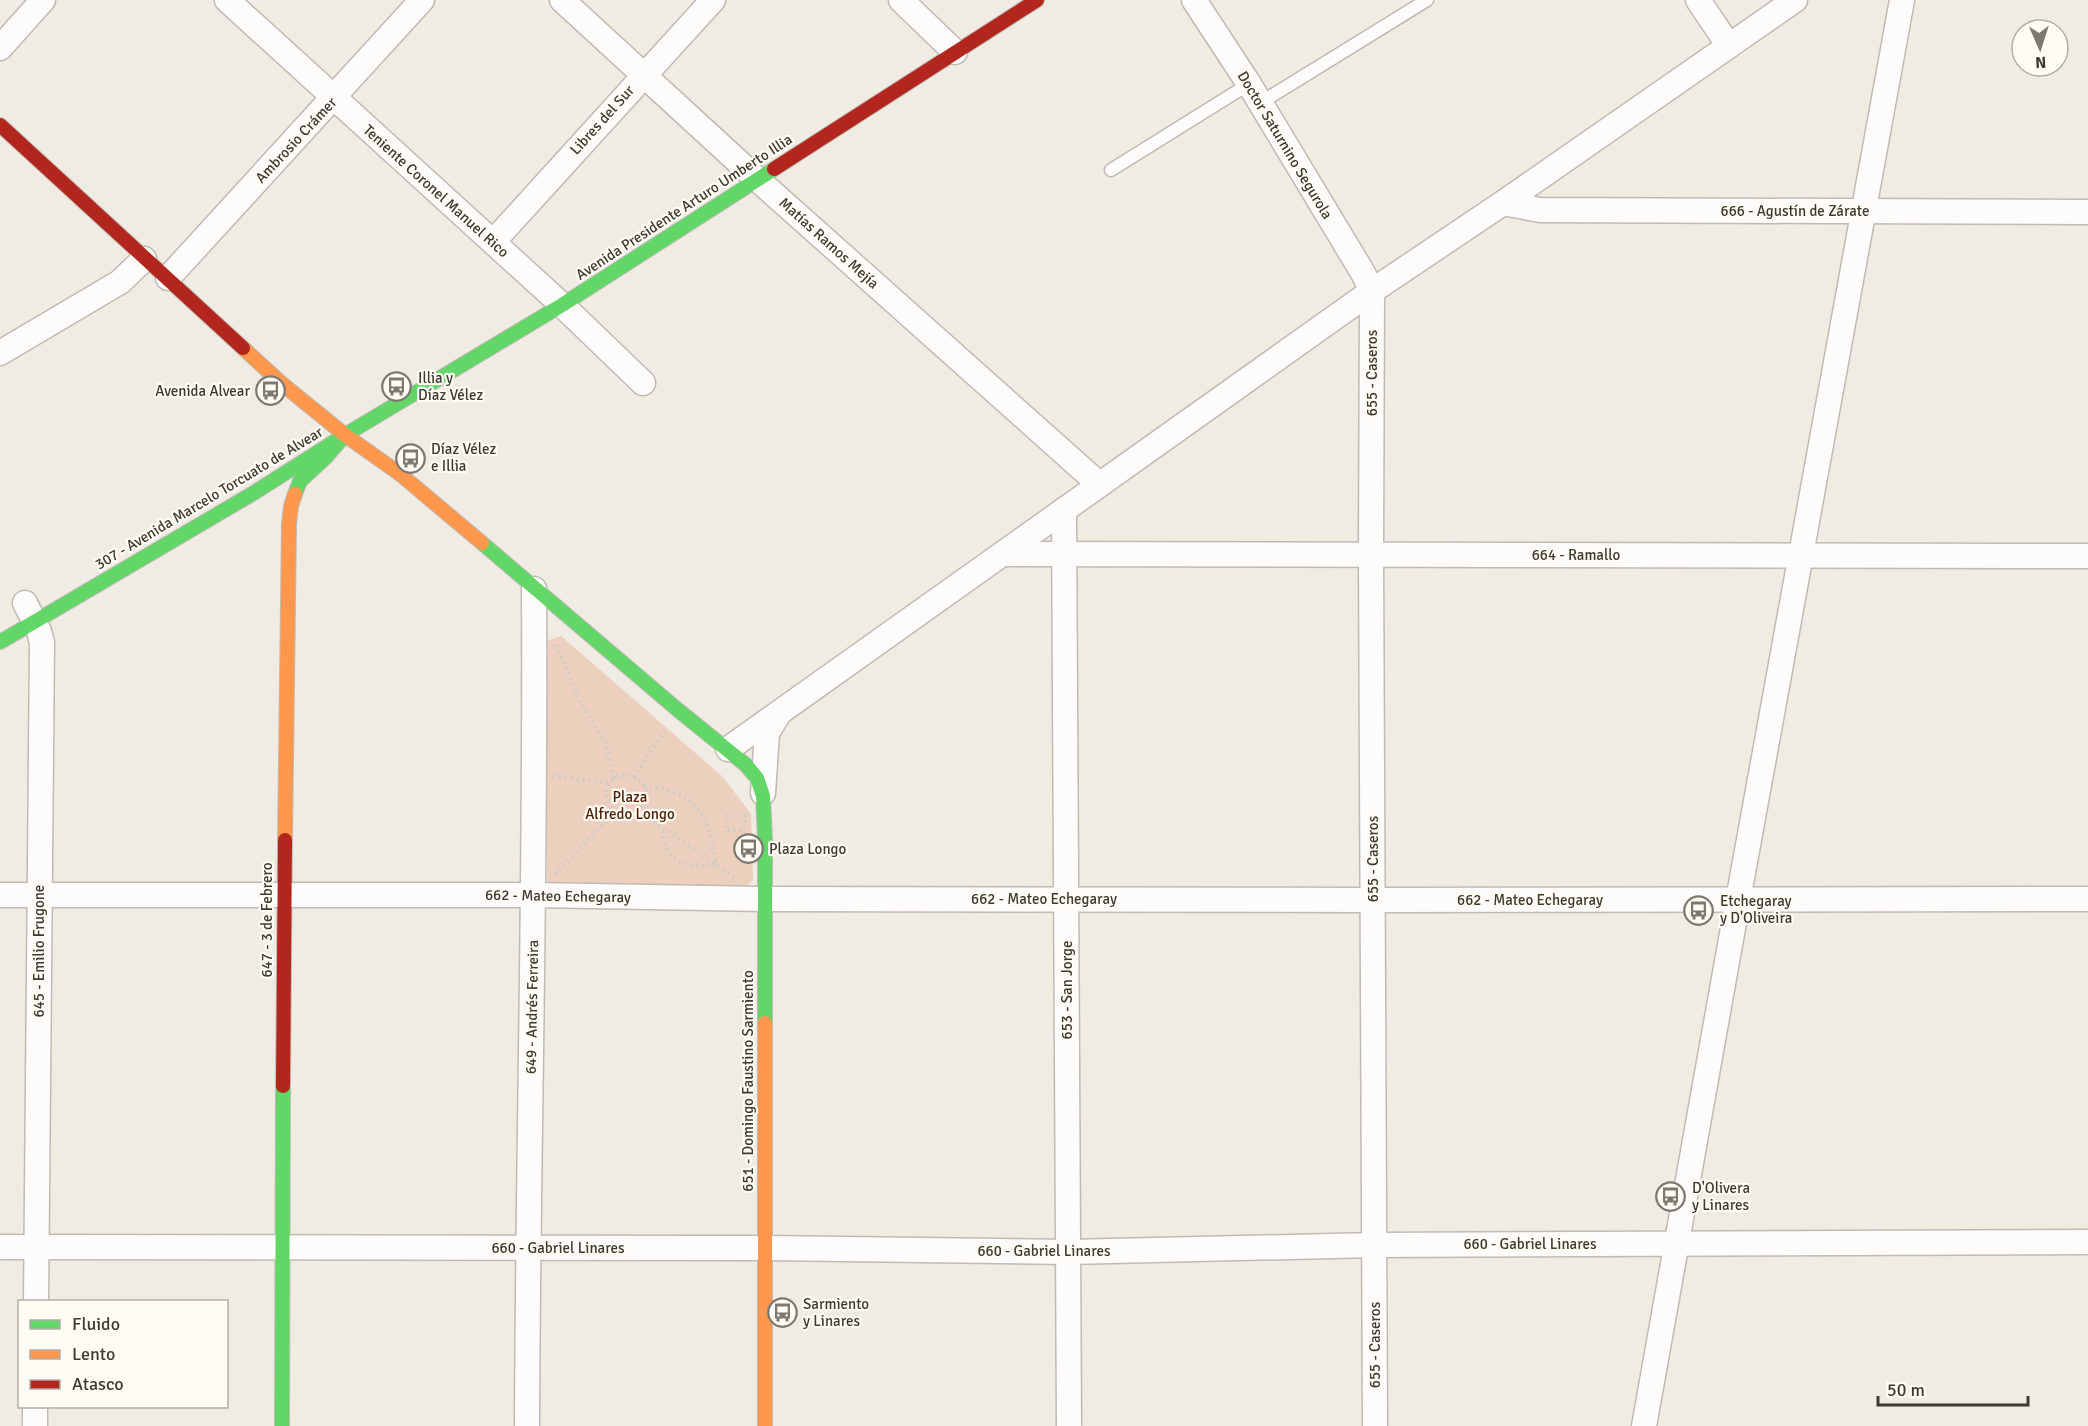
<svg xmlns="http://www.w3.org/2000/svg" width="2088" height="1426" font-family="Signika,sans-serif">
  <style>
    .green { fill: #edcfbe }
    .lines { fill: none; stroke-linecap: round; stroke-linejoin: round }
    .lane-casing { stroke: #bebbb5; stroke-width: 15 }
    .street-casing { stroke: #bebbb5; stroke-width: 27 }
    .fast-casing { stroke: #bebbb5; stroke-width: 16 }
    .slow-casing { stroke: #bebbb5; stroke-width: 16 }
    .jam-casing { stroke: #bebbb5; stroke-width: 16 }
    .path { stroke: #cdcbc8; stroke-width: 4; stroke-dasharray: 1.5 4.5; stroke-linecap: butt }
    .lane { stroke: #fdfcfb; stroke-width: 12 }
    .street { stroke: #fdfcfb; stroke-width: 24 }
    .fast { stroke: #63d668; stroke-width: 14 }
    .slow { stroke: #ff974d; stroke-width: 14 }
    .jam { stroke: #b3261e; stroke-width: 14 }
    .labels { text-anchor: middle; stroke-width: 4.5; stroke-linejoin: round; paint-order: stroke }
    .street-label { font-size: 15px; fill: #3d3a34; stroke: #fffcf6 }
    .poi-label { font-size: 15px; fill: #3d3a34; stroke: #fffcf6; text-anchor: start }
    .park-label { font-size: 15px; fill: #4d2003; stroke: #fffcf6 }
  </style>
  <rect width="100%" height="100%" fill="#f0ece4"/>
  <!-- green -->
  <path class="green" d="M561 636 723 777 751 814 753 880 745 888 561 887 547 881 546 641Z"/>
  <g class="lines">
    <defs>
      <g id="lane">
        <path d="M1260 103 1427 0"/>
        <path d="M1111 170 1249 84"/>
      </g>
      <g id="street">
        <path d="M227 0 562 305 643 383"/>
        <path d="M562 0 757 179 1099 484"/>
        <path d="M901 0 955 52"/>
        <path d="M1194 0 1249 84 1363 273 1372 291 1371 554 1375 1426"/>
        <path d="M1698 0 1729 46"/>
        <path d="M0 48 43 0"/>
        <path d="M1503 203 1540 210 2088 212"/>
        <path d="M493 242 713 0"/>
        <path d="M168 278 422 0"/>
        <path d="M0 353 120 282 144 259"/>
        <path d="M1064 510 1069 1426"/>
        <path d="M1003 554 2088 556"/>
        <path d="M25 603 39 631 42 643 36 1302"/>
        <path d="M728 749 1372 291 1503 203 1795 0"/>
        <path d="M763 793 767 733 778 715"/>
        <path d="M0 895H534L764 899 1374 900 2088 899"/>
        <path d="M0 1247 765 1248 1068 1252 1375 1245 2088 1242"/>
        <path d="M35 1426V1406"/>
        <path d="M527 1426C528 1147 536 868 534 589"/>
        <path d="M1644 1426 1738 900 1902 0"/>
      </g>
      <g id="fast">
        <path d="M295 494 300 481 326 457 345 435 562 305 774 169"/>
        <path d="M482 543 678 710 746 765 757 778 763 796 765 840V1023"/>
        <path d="M0 642 252 494 345 435"/>
        <path d="M282 1426 283 1086"/>
      </g>
      <g id="slow">
        <path d="M243 348 281 383 345 435 400 474 482 543"/>
        <path d="M285 840 289 524 291 506 295 494"/>
        <path d="M765 1023V1426"/>
      </g>
      <g id="jam">
        <path d="M0 125 243 348"/>
        <path d="M774 169 1037 0"/>
        <path d="M283 1086 285 840"/>
      </g>
    </defs>
    <!-- lane casing -->
    <use href="#lane" class="lane-casing"/>
    <!-- street casing -->
    <use href="#street" class="street-casing"/>
    <!-- fast casing -->
    <use href="#fast" class="fast-casing"/>
    <!-- slow casing -->
    <use href="#slow" class="slow-casing"/>
    <!-- jam casing -->
    <use href="#jam" class="jam-casing"/>
    <!-- path -->
    <g class="path">
      <path d="M557 645 580 702 605 742 614 778"/>
      <circle cx="626" cy="795" r="20"/>
      <path d="M553 776 609 783"/>
      <path d="M634 777 665 730"/>
      <path d="M644 786C701 794 706 812 717 864 687 871 662 861 663 827"/>
      <path d="M639 811 734 877"/>
      <path d="M726 816H745L744 830H726Z"/>
      <path d="M555 874 615 812"/>
    </g>
    <!-- lane -->
    <use href="#lane" class="lane"/>
    <!-- street -->
    <use href="#street" class="street"/>
    <!-- fast -->
    <use href="#fast" class="fast"/>
    <!-- slow -->
    <use href="#slow" class="slow"/>
    <!-- jam -->
    <use href="#jam" class="jam"/>
  </g>
  <!-- icons -->
  <defs>
    <symbol id="bus-ring" viewBox="-11 -11 22 22"><circle r="9.5" fill="#fffcf6" stroke="#7c7872" stroke-width="1.5"/><path d="M-5-6H5V4H4V6H2V4H-2V6H-4V4H-5ZM-3.5-4V0h7V-4ZM-3.5 1.2v1.5H-2V1.2ZM2 1.2v1.5H3.5V1.2Z" fill="#7c7872"/></symbol>
  </defs>
  <g fill-rule="evenodd">
    <use href="#bus-ring" x="380" y="370" width="33" height="33"/>
    <use href="#bus-ring" x="254" y="374" width="33" height="33"/>
    <use href="#bus-ring" x="394" y="442" width="33" height="33"/>
    <use href="#bus-ring" x="732" y="832" width="33" height="33"/>
    <use href="#bus-ring" x="1682" y="894" width="33" height="33"/>
    <use href="#bus-ring" x="1654" y="1180" width="33" height="33"/>
    <use href="#bus-ring" x="766" y="1296" width="33" height="33"/>
  </g>
  <g class="labels">
    <!-- street labels -->
    <g class="street-label">
      <text transform="translate(602 120) rotate(-48)" y="5">Libres del Sur</text>
      <text transform="translate(296 140) rotate(-47)" y="5">Ambrosio Crámer</text>
      <text transform="translate(1285 145) rotate(59)" y="5">Doctor Saturnino Segurola</text>
      <text transform="translate(436 191) rotate(42)" y="5">Teniente Coronel Manuel Rico</text>
      <text transform="translate(684 207) rotate(-33)" y="5">Avenida Presidente Arturo Umberto Illia</text>
      <text x="1795" y="216">666 - Agustín de Zárate</text>
      <text transform="translate(829 243) rotate(42)" y="5">Matías Ramos Mejía</text>
      <text transform="translate(1372 373) rotate(-90)" y="5">655 - Caseros</text>
      <text transform="translate(209 498) rotate(-31)" y="5">307 - Avenida Marcelo Torcuato de Alvear</text>
      <text x="1576" y="560">664 - Ramallo</text>
      <text transform="translate(1373 859) rotate(-90)" y="5">655 - Caseros</text>
      <text transform="translate(558 896) rotate(1)" y="5">662 - Mateo Echegaray</text>
      <text x="1044" y="904">662 - Mateo Echegaray</text>
      <text x="1530" y="905">662 - Mateo Echegaray</text>
      <text transform="translate(267 920) rotate(-90)" y="5">647 - 3 de Febrero</text>
      <text transform="translate(39 951) rotate(-90)" y="5">645 - Emilio Frugone</text>
      <text transform="translate(1067 990) rotate(-90)" y="5">653 - San Jorge</text>
      <text transform="translate(532 1007) rotate(-89)" y="5">649 - Andrés Ferreira</text>
      <text transform="translate(748 1081) rotate(-90)" y="5">651 - Domingo Faustino Sarmiento</text>
      <text x="1530" y="1249">660 - Gabriel Linares</text>
      <text x="558" y="1253">660 - Gabriel Linares</text>
      <text x="1044" y="1256">660 - Gabriel Linares</text>
      <text transform="translate(1375 1345) rotate(-90)" y="5">655 - Caseros</text>
    </g>
    <!-- poi labels -->
    <g class="poi-label">
      <text x="418" y="383">Illia y<tspan x="418" dy="17">Díaz Vélez</tspan></text>
      <text x="250" y="396" text-anchor="end">Avenida Alvear</text>
      <text x="431" y="454">Díaz Vélez<tspan x="431" dy="17">e Illia</tspan></text>
      <text x="769" y="854">Plaza Longo</text>
      <text x="1720" y="906">Etchegaray<tspan x="1720" dy="17">y D'Oliveira</tspan></text>
      <text x="1692" y="1193">D'Olivera<tspan x="1692" dy="17">y Linares</tspan></text>
      <text x="803" y="1309">Sarmiento<tspan x="803" dy="17">y Linares</tspan></text>
    </g>
    <!-- park labels -->
    <g class="park-label">
      <text x="630" y="802">Plaza<tspan x="630" dy="17">Alfredo Longo</tspan></text>
    </g>
  </g>
  <!-- legend -->
  <rect x="18" y="1300" width="210" height="108" fill="#fffcf6" stroke="#b1aea8" stroke-width="1.5"/>
  <rect x="30" y="1320" width="30" height="9" fill="#63d668" stroke="#b1aea8" stroke-width="1.5"/>
  <text x="72" y="1330" font-size="18" fill="#3d3a34">Fluido</text>
  <rect x="30" y="1350" width="30" height="9" fill="#ff974d" stroke="#b1aea8" stroke-width="1.5"/>
  <text x="72" y="1360" font-size="18" fill="#3d3a34">Lento</text>
  <rect x="30" y="1380" width="30" height="9" fill="#b3261e" stroke="#b1aea8" stroke-width="1.5"/>
  <text x="72" y="1390" font-size="18" fill="#3d3a34">Atasco</text>
  <!-- north arrow -->
  <g transform="translate(2040 48) rotate(177)"><circle r="28" fill="#fffcf6" stroke="#b1aea8" stroke-width="1.5"/>
  <path d="M0-4.5L10 22L0 15L-10 22Z" fill="#7c7872"/>
  <text y="-9" font-size="16" font-weight="bold" text-anchor="middle" fill="#3d3a34">N</text>
  </g>
  <!-- scale -->
  <path d="M1878 1396v9h150v-9" fill="none" stroke="#3d3a34" stroke-width="3"/>
  <text x="1887" y="1396" font-size="18" fill="#3d3a34" stroke="#fffcf6" stroke-width="4.5" paint-order="stroke">50 m</text>
</svg>
